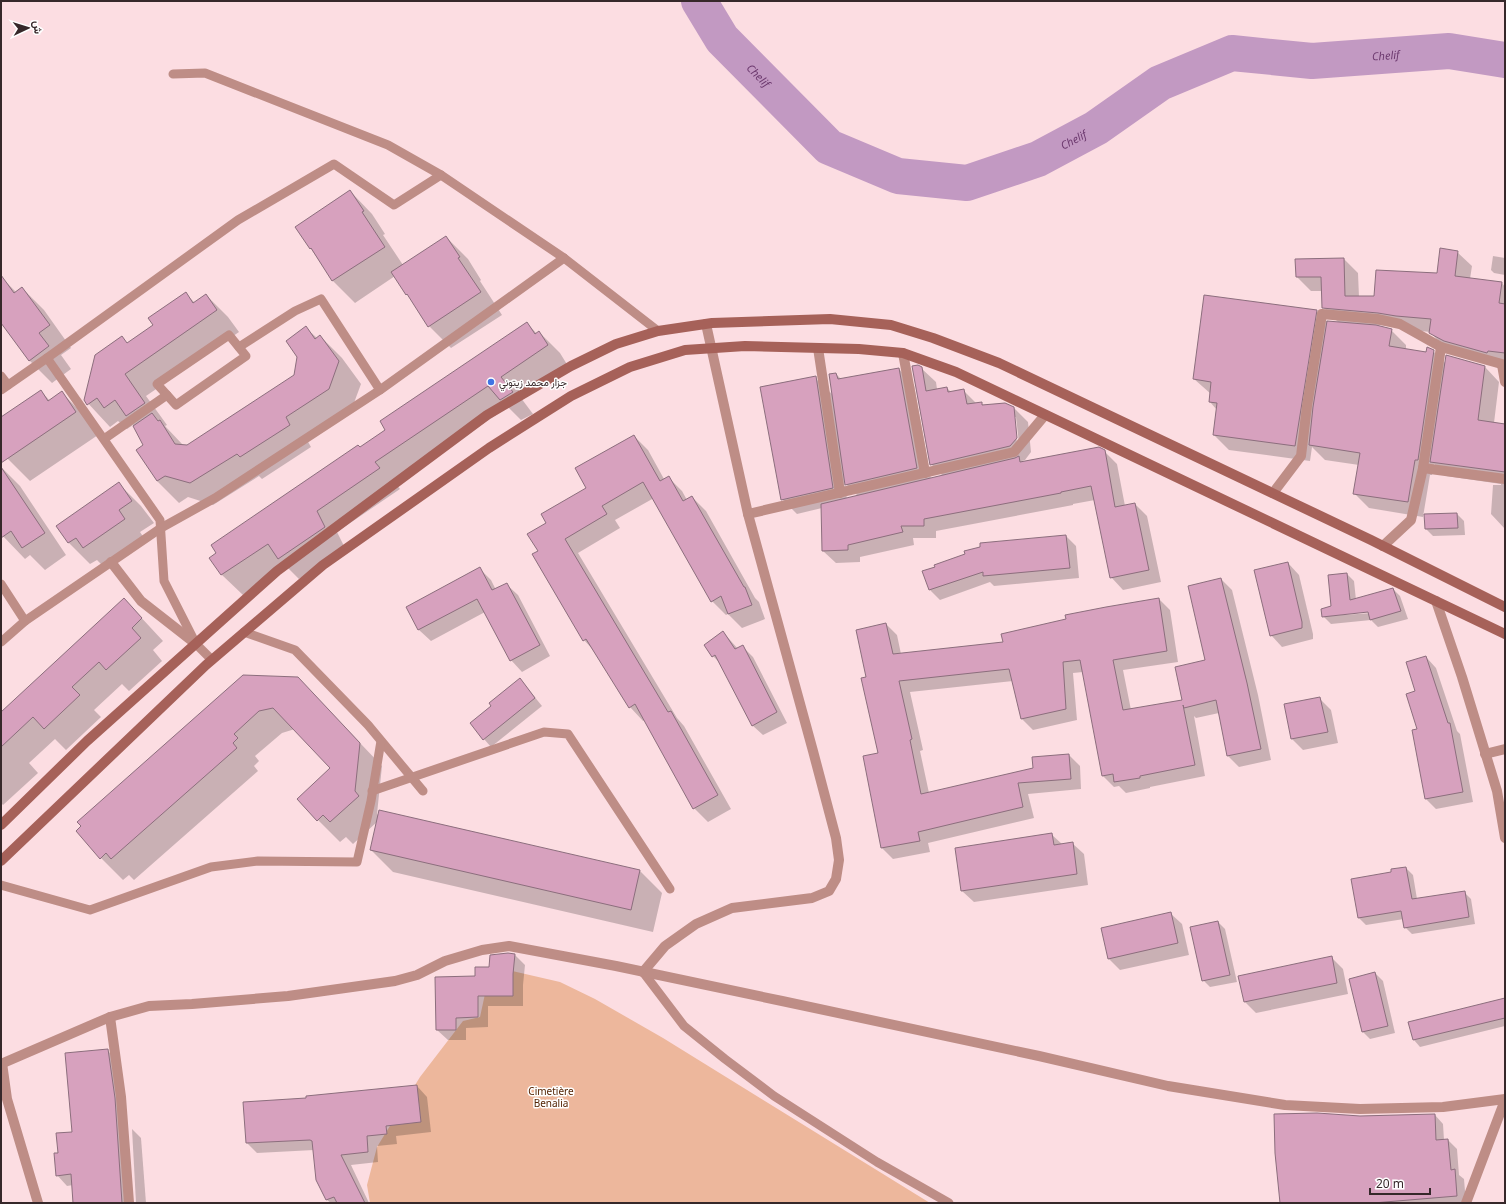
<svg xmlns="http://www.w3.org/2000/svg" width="1506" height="1204" font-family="'Noto Sans',Vazirmatn,sans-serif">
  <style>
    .green { fill: #edb79c }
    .shadow { fill: #0003; fill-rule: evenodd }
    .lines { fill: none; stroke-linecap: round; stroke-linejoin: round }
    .river { stroke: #c299c2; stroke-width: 36 }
    .building { fill: #d7a1be; stroke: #8c6e7d }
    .lane { stroke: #be8d86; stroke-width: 9 }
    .street { stroke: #be8d86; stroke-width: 10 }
    .secondary { stroke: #a66159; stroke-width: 10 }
    .poi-dot { fill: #4074e4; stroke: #fff; stroke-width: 1.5 }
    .labels { text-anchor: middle; stroke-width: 3; stroke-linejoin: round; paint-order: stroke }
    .poi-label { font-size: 10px; fill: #36282a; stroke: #fff; text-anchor: start }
    .park-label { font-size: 10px; fill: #532303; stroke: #fff }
    .water-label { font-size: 11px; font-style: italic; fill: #6d3a6f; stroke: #fff }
  </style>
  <rect width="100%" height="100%" fill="#fcdde2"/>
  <!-- green -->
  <path class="green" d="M491 966 560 982 595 999 663 1038 930 1203H370L367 1185 377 1147 420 1077 463 1021 480 1017Z"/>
  <!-- shadow -->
  <g class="shadow">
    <path d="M350 191 372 214 385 234 383 235 403 265 446 237 468 259 481 280 480 281 502 315 451 348 429 326 395 276 355 303 333 281 296 227Z"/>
    <path d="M1457 252 1472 266 1470 279 1502 283 1505 287V365L1444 347 1430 332 1411 330 1393 326 1376 325 1391 330 1406 345V350L1427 353 1433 351 1446 364 1447 357 1485 367 1499 382 1494 423 1505 425V529L1491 514 1493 485H1501V484L1446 476 1434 464 1432 475H1430L1423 517 1369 508 1354 493 1359 465 1325 460 1312 447 1310 461 1229 450 1214 435 1217 410 1210 402 1211 394 1194 379 1317 311 1328 322 1339 323 1323 307 1322 291H1311L1297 277 1344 259 1358 273 1359 297H1375L1437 274Z"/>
    <path d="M1493 256 1505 258V275L1494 273 1491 270Z"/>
    <path d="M2 278 16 292 22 288 44 310 71 348 61 355 71 369 52 383 30 361 1 321Z"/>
    <path d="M186 294 195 303 206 295 228 317 239 332 146 396 167 425 165 426 183 445 188 446 295 376 306 328 317 338 320 336 342 358 361 384 351 411 307 440 311 447 262 479 259 476 213 505 188 497 179 503 157 481 144 445 133 425 127 429 118 421 110 427 85 400 122 337 128 344 155 326Z"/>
    <path d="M527 323 537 334 539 332 560 353 568 366 521 398 533 414 521 420 508 407 395 483 400 489 337 532 345 548 299 579 286 566 243 595 222 575 211 558 387 430Z"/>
    <path d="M921 368 936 382 937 389 947 388 951 392 963 390 977 404 981 403 984 406 1014 408 1028 422 1031 452 1025 460 1022 461 1024 462 1104 451 1117 464 1125 506 1135 504 1147 516 1161 582 1123 590 1111 577 1095 500 1073 504V505L936 531V538H913L914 545 860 557V562L836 563 823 551 822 508 797 514 782 499 815 378 833 395 836 374 842 380 899 369 914 385 931 479 943 476 931 464ZM1014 417H1016L1019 443H1017ZM844 482 858 496 847 499Z"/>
    <path d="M41 391 50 401 62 393 84 415 98 435 30 481 8 459 1 449V431Z"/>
    <path d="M634 436 648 450 664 479 668 477 682 491 687 500 692 497 706 511 755 598 759 602 765 619 742 628 728 614 726 615 712 601 654 498 615 520 620 528 578 553 677 718 684 726 731 809 708 822 694 808 645 720 643 721 630 707 595 652 584 640 539 552 548 523 587 488Z"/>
    <path d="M1 467 20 486 66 555 45 570 30 555 25 559 1 534Z"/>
    <path d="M119 484 141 506 154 523 140 532 146 541 106 569 97 560 90 564 68 542Z"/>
    <path d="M1457 514 1464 521 1465 535 1433 536 1426 529Z"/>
    <path d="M1066 536 1076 546 1079 578 994 586 990 582 940 600 930 590 936 567Z"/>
    <path d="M1288 563 1299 575 1313 634V639L1282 647 1271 635Z"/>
    <path d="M480 569 491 580 496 590 506 584 518 595 550 656 522 672 511 660 485 612 431 641 419 630 407 608Z"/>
    <path d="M1347 574 1354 581 1356 600 1393 589 1400 596 1408 619 1378 627 1371 620 1331 624 1323 616 1332 606ZM1373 611V613L1327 616Z"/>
    <path d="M1221 579 1232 590 1258 695 1271 760 1239 767 1228 756 1219 713 1196 718 1194 716 1205 776 1150 787V788L1126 793 1119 786 1114 787 1103 776 1083 672 1073 673 1077 720 1033 730 1022 719 1013 681 910 692 923 750 920 751 929 793 1034 768 1069 755 1080 766 1081 789 1028 794 1034 818 928 843 930 852 893 859 882 848 879 753 867 677 886 624 897 635 901 654 1004 642 1159 599 1170 610 1178 662 1123 670 1131 710 1183 700 1206 660Z"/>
    <path d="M124 599 163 641 153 650 162 661 129 691 122 684 94 710 101 717 66 750 55 739 29 763 38 773 3 805 1 803V713Z"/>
    <path d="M723 632 738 649 742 646 753 657 787 723 763 735 752 725 722 665 713 656 705 645Z"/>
    <path d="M1426 657 1436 668 1457 731 1460 734 1473 802 1436 809 1426 799 1413 731 1418 730 1416 692Z"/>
    <path d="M298 678 382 766 377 814 379 816 380 811 640 871 662 893 653 932 393 872 371 850 378 821 353 844 346 837 340 842 318 820 332 768 295 729 282 733 255 756 259 761 254 766 258 771 134 880 129 875 123 880 101 858 77 831Z"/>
    <path d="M520 679 542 706 491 747 484 739Z"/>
    <path d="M1319 698 1331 710 1338 743 1303 750 1292 739 1286 705Z"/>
    <path d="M1051 834 1062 844 1072 843 1084 854 1088 885 974 902 962 891 956 849Z"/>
    <path d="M1406 868 1413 875 1417 899 1464 892 1471 899 1475 924 1412 934 1405 927 1404 919 1366 925 1359 918 1352 880 1393 873Z"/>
    <path d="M1170 913 1182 924 1189 955 1120 970 1109 959Z"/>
    <path d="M1218 922 1225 929 1237 982 1210 987 1203 980Z"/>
    <path d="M515 955 525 965 523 985V1006H488V1027L466 1028V1040H448L437 1030 477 977Z"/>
    <path d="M1331 957 1343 969 1348 994 1256 1013 1245 1002 1240 977Z"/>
    <path d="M1375 973 1383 981 1395 1033 1370 1039 1363 1032Z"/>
    <path d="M1505 1000V1026L1420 1047 1414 1040Z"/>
    <path d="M107 1050 118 1061 132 1203H76L73 1185 67 1186 57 1175 59 1154 73 1133Z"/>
    <path d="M417 1086 427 1097 431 1132 396 1136 397 1144 377 1146 378 1162 351 1165 369 1203H331L327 1200 317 1179 314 1150 257 1153 247 1143 307 1099Z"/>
    <path d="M1435 1115 1443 1124 1444 1140H1448L1457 1149 1459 1175 1464 1179 1466 1203H1281L1360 1116Z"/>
    <path d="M132 1129 141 1138 146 1203H136Z"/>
  </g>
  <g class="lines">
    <!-- river -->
    <path class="river" id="s1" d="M699 1 722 39 829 147 898 176 967 183 1038 159 1096 128 1160 83 1232 53 1312 61 1449 51 1505 60"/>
  </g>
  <!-- building -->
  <g class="building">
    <path d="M350 190 364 211 362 212 385 247 332 281 311 248 310 249 295 227Z"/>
    <path d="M446 236 460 257 458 258 481 292 428 327 407 294 406 295 391 272Z"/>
    <path d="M1440 248 1458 251 1455 276 1502 282 1499 303 1505 304V353L1488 351 1487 353 1444 341 1429 333 1431 319 1396 316 1378 313 1322 308 1321 277H1296L1295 259 1344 258 1345 296H1374L1376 270 1437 273Z"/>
    <path d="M1 275 14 293 22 287 50 325 39 333 49 346 29 361 1 323Z"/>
    <path d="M186 292 193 303 206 294 217 310 125 374 145 403 126 416 115 400 104 408 97 398 87 405 84 400 95 355 122 336 127 343 153 325 148 318Z"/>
    <path d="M1204 295 1317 310 1295 446 1213 435 1217 403 1209 402 1211 382 1193 379Z"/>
    <path d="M1327 321 1376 325 1392 329 1389 346 1426 352 1427 347 1434 350 1418 460H1415L1408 502 1353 494 1360 453 1309 445 1313 407Z"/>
    <path d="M527 322 535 334 539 331 548 345 501 377 513 392 500 400 488 386 375 462 380 468 317 511 325 527 278 559 268 544 221 575 209 558 216 553 211 545 358 445 360 447 385 430 380 421Z"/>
    <path d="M306 326 315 339 320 335 339 361 329 389 286 417 290 425 240 457 237 454 190 483 165 476 157 481 136 450 143 445 133 426 152 413 158 421 160 420 175 444 187 445 294 375 297 357 286 341Z"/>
    <path d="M1446 355 1485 366 1478 420 1505 424V472L1430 462Z"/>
    <path d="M918 365 922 367 926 391 947 387 948 392 964 389 967 404 982 402V405L1005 403 1014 407 1017 438 1010 446 930 465 912 366Z"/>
    <path d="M899 368 917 468 845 485 829 374 836 373 838 379Z"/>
    <path d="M816 376 833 488 781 500 760 387Z"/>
    <path d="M41 390 48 401 62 391 76 412 1 463V417Z"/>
    <path d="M634 435 660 481 669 476 683 501 692 496 744 587H745L752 605 728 614 721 596 711 602 643 482 602 506 607 514 565 539 668 712 671 711 718 795 693 809 635 704 629 708 586 639 583 641 532 554 538 551 527 534 546 523 541 514 586 488 575 468Z"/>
    <path d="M1099 447 1105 450 1115 507 1135 503 1149 570 1110 578 1091 486 1061 492V493L924 519V526H901L903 532 848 545V550L822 551 821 504 1015 458 1019 456 1020 462Z"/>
    <path d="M1 467 45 533 22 548 11 531 1 538Z"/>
    <path d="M119 482 132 501 119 510 125 519 83 548 76 538 68 543 56 526Z"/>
    <path d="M1457 513 1458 528 1425 529 1424 514Z"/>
    <path d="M1066 535 1070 568 983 576V572L929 590 922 571 935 567 934 565 965 554 964 551 980 547V543Z"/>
    <path d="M1288 562 1302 622V628L1270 636 1254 570Z"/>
    <path d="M480 567 492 590 507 583 540 645 510 661 477 599 418 630 406 607Z"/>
    <path d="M1347 573 1350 600 1393 588 1401 611 1370 620 1368 612 1322 617 1321 609 1331 606 1328 575Z"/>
    <path d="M1221 578 1247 683 1261 749 1227 756 1216 700 1184 708 1183 705 1195 765 1140 776V778L1114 782 1113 774 1102 776 1080 660 1063 662 1066 709 1021 719 1009 669 899 681 912 739 910 740 921 794 1033 768 1032 757 1069 754 1071 779 1018 783 1023 807 918 832 920 841 881 848 863 756 878 753 861 678 866 677 856 630 886 623 893 654 1003 642 1001 634 1066 619 1065 615 1106 607 1159 598 1167 651 1113 660 1123 710 1182 700 1175 667 1205 660 1188 586Z"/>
    <path d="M124 598 142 618 132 628 141 638 106 670 99 662 72 687 80 695 44 729 33 717 1 747V712Z"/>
    <path d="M723 631 735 649 743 645 777 712 752 726 715 655 712 657 704 645Z"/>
    <path d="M1426 656 1448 723H1450L1463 792 1425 799 1412 730 1417 729 1406 694 1415 691 1406 662Z"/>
    <path d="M243 675 298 677 360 743 355 791 359 796 330 822 323 815 317 821 297 799 330 768 273 708 259 711 234 734 238 738 233 743 237 748 111 859 106 853 100 859 76 831 81 826 77 822Z"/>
    <path d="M520 678 535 698 483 740 470 723 491 706 489 703Z"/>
    <path d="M1320 697 1328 732 1291 739 1284 704Z"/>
    <path d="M379 810 640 870 631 910 370 850Z"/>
    <path d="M1052 833 1054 845 1073 842 1077 874 961 891 955 848Z"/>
    <path d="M1406 867 1412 899 1465 891 1469 917 1404 928 1401 911 1358 918 1351 879 1391 872V869Z"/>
    <path d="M1171 912 1178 943 1108 959 1101 928Z"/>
    <path d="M1218 921 1230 975 1202 981 1190 927Z"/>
    <path d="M508 953 515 954 513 974V996H478V1017L456 1018V1030H436L435 977 475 976V967H489L490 955Z"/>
    <path d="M1332 956 1337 983 1244 1002 1238 976Z"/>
    <path d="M1375 972 1388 1026 1362 1032 1349 979Z"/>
    <path d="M1505 998V1018L1413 1040 1408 1022Z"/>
    <path d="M108 1049 115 1098 122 1203H73L71 1174 56 1176 54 1153H58L56 1133 72 1132 65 1053Z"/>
    <path d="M417 1085 421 1122 386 1126 387 1134 367 1136 368 1152 341 1155 365 1203H337L334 1197 326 1200 316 1180 312 1141 310 1140 246 1143 243 1102 306 1098V1096Z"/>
    <path d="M1317 1113 1360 1116 1435 1114 1436 1140 1448 1139 1451 1170 1455 1169 1457 1196 1373 1203H1280L1275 1153 1274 1114Z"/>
  </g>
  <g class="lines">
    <!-- lane -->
    <g class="lane">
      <path d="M173 74 205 73 388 145 441 175 564 258 658 331"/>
      <path d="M229 335 246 356 176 405 157 384Z"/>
      <path d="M239 347 295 311 321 299 380 390"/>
      <path d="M47 358 160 520 164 581 196 644 212 660"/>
      <path d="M1 376 8 385"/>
      <path d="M1 390 47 358 238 220 334 164 394 205 441 175"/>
      <path d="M104 439 167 395"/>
      <path d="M1 584 25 621 161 528 215 498 380 390 564 258"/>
      <path d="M244 632 295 650 368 725 423 791"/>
      <path d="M1 642 25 621"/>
      <path d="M372 791 544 732 568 734 670 889"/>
      <path d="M1 885 90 910 211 867 258 861 357 862 371 801 381 741"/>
      <path d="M643 972 684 1026 725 1059 774 1096 877 1162 949 1203"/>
    </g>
    <!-- street -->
    <g class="street">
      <path d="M818 348 840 493"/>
      <path d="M903 353 925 473"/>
      <path d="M1502 365 1505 382"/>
      <path d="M1423 468 1505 479"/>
      <path d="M1273 493 1301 456 1307 406 1322 314 1377 319 1400 324 1441 347 1505 365"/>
      <path d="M748 514 1014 452 1045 415"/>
      <path d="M1383 546 1411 520 1423 468 1441 347"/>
      <path d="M111 562 141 601 196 644"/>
      <path d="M1436 601 1462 677 1497 791 1505 838"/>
      <path d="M1485 754 1505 749"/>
      <path d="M643 972 665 946 696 924 732 908 812 898 829 891 836 879 839 860 836 838 813 751 748 514 706 324"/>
      <path d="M110 1017 121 1097 129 1203"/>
      <path d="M2 1063 7 1099 38 1203"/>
      <path d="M1 1064 110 1017 149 1006 192 1004 288 996 395 981 417 975 445 961 482 950 509 946 616 966 782 1001 1039 1056 1168 1086 1285 1105 1360 1109 1443 1107 1505 1099"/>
      <path d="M1466 1203 1505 1100"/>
    </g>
    <!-- secondary -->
    <g class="secondary">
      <path d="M1 825 87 741 277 571 487 415 571 366 616 344 658 331 712 323 830 319 891 325 933 338 999 363 1371 540 1505 607"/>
      <path d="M1 861 206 665 323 565 489 448 571 396 630 367 685 350 745 346 859 349 903 353 956 372 1505 634"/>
    </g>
  </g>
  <!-- markers -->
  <circle class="poi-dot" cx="491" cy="382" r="4"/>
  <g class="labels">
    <!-- poi labels -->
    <g class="poi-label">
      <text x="499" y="386">جزار محمد زيتوني</text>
    </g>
    <!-- park labels -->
    <g class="park-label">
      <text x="551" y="1095">Cimetière<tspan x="551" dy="12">Benalia</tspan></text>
    </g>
    <!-- water labels -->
    <g class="water-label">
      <text dy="4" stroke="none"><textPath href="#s1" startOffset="792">Chelif</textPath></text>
      <text dy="4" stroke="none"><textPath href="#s1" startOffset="96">Chelif</textPath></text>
      <text dy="4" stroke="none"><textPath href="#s1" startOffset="456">Chelif</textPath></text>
    </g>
  </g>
  <!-- border -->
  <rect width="1506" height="1204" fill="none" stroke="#36282a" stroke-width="4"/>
  <!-- north arrow -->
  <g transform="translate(28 28) rotate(86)" stroke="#ffffff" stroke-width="3" paint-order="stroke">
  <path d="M0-3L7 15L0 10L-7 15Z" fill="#36282a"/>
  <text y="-6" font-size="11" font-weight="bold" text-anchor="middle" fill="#36282a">ش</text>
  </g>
  <!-- scale -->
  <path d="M1370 1188v6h60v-6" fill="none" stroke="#36282a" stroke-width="2"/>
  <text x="1376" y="1188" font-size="12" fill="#36282a" stroke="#ffffff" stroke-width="3" paint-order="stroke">20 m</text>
</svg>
